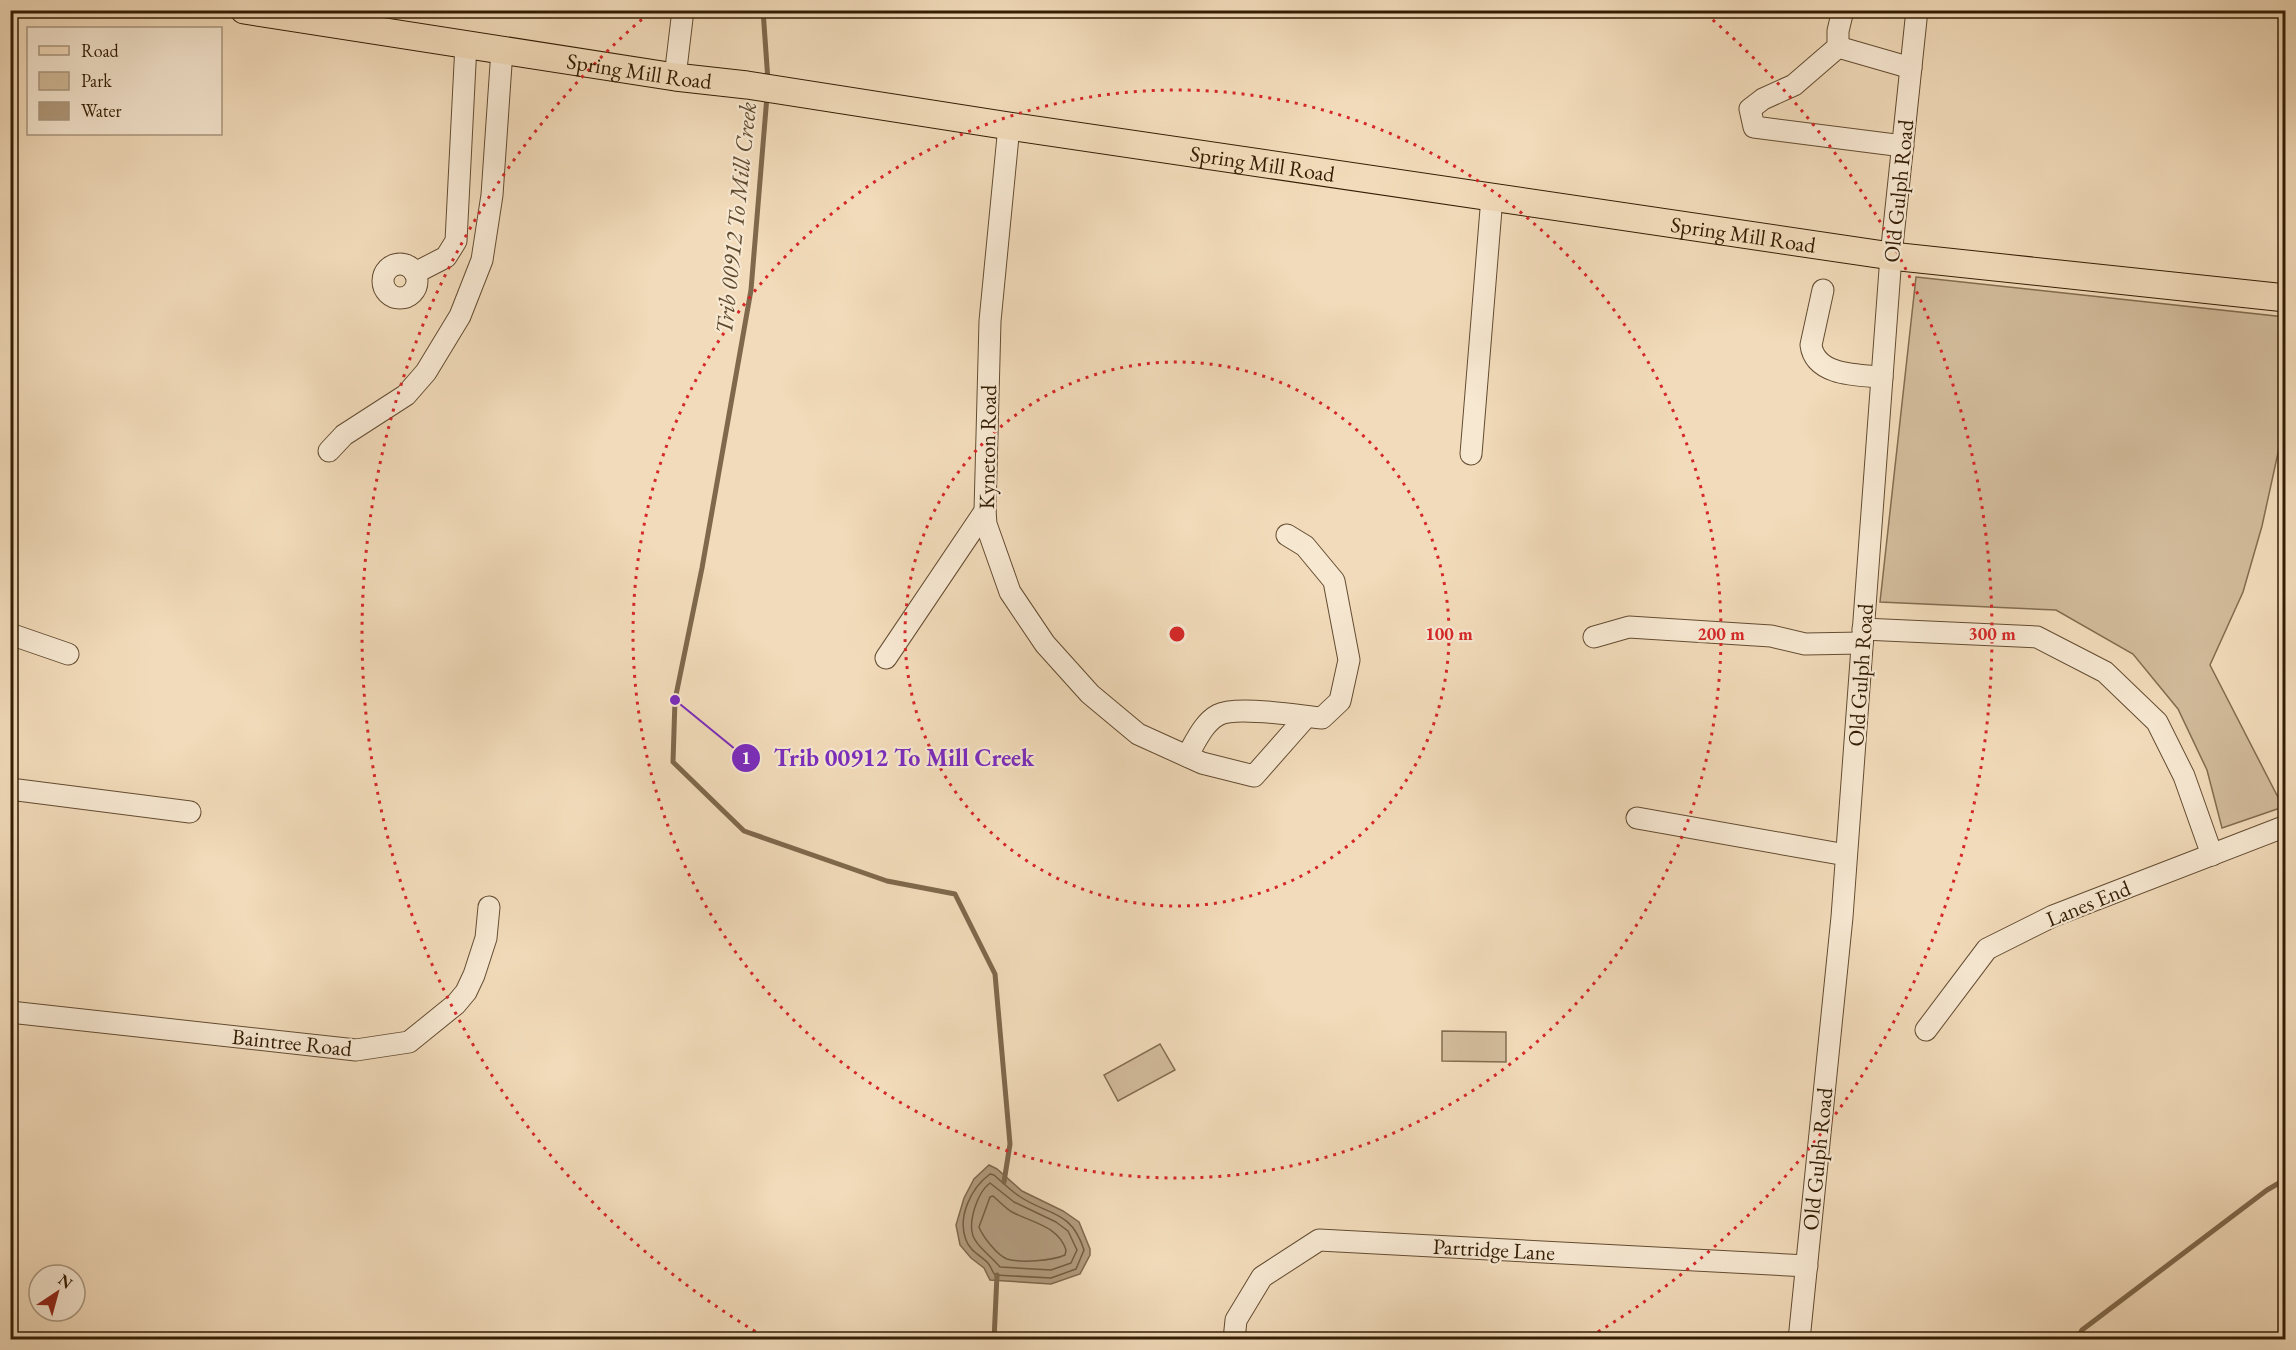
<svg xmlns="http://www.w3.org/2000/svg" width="2296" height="1350" font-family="'EB Garamond',serif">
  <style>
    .green { fill: #d2bb9b; stroke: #826c4f; stroke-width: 1.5 }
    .water { fill: #b19a7c; stroke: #7f684c; stroke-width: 1.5 }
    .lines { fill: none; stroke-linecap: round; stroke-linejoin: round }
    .shore { stroke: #725c40; stroke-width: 1.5 }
    .stream { stroke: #7f684c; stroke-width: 5 }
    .minor-casing { stroke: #634c31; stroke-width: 23 }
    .major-casing { stroke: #331d03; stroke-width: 29 }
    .minor { stroke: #f7e8d2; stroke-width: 21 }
    .major { stroke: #f2dbba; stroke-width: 27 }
    .ring { fill: none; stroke: #d62828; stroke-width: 3; stroke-dasharray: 3 6 }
    .labels { text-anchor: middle; stroke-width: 4.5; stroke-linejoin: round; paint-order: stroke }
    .street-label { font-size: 22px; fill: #331d03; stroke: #f7e8d2 }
    .water-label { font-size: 24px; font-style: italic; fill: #5f492d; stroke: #f7e8d2 }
    .centre { fill: #d62828; stroke: #f7e8d2; stroke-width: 3 }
    .ring-label { font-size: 18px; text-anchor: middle; font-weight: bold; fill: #d62828; stroke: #f7e8d2; stroke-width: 4.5; stroke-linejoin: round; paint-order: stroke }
    .leader { fill: none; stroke: #7b2cbf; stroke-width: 2 }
    .callout-dot { fill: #7b2cbf; stroke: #f7e8d2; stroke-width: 2 }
    .mark-label { font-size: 18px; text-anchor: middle; font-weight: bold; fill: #fff }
    .callout-label { font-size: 24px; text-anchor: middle; font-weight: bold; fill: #7b2cbf; stroke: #f7e8d2; stroke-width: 4.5; stroke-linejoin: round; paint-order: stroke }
  </style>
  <rect width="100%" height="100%" fill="#f2dbba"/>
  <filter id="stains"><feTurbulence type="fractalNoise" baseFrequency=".00333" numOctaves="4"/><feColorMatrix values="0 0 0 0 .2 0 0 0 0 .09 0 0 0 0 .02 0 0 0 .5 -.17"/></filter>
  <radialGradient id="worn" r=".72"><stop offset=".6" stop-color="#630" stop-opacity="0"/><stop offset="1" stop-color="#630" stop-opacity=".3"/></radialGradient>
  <!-- green -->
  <g class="green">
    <path d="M1916 277 2285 317V421L2262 526 2243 592 2210 665 2283 807 2222 828 2207 770 2178 709 2133 654 2056 610 1880 602Z"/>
    <path d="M1442 1031 1506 1032V1062L1442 1061Z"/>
    <path d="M1160 1044 1175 1070 1118 1101 1104 1075Z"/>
  </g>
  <!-- water -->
  <path class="water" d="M989 1165 997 1169 1022 1191 1063 1211 1079 1222 1090 1249V1255L1080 1274 1051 1284 990 1280 984 1268 971 1258 960 1245 956 1225 964 1198 974 1179Z"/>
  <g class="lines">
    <!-- shore -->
    <g class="shore">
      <path d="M990 1174 994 1175C1002 1182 1010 1190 1019 1196 1048 1216 1071 1209 1084 1250L1076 1269 1051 1278 995 1275C992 1271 991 1267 988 1263 980 1255 970 1251 966 1240 957 1217 971 1188 990 1174Z"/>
      <path d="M990 1183 1014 1202 1056 1222 1068 1231 1077 1250 1071 1263 1051 1270 1000 1267C980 1244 964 1242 975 1207 978 1198 982 1189 990 1183Z"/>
      <path d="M993 1196C999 1201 1005 1208 1012 1212 1033 1223 1058 1226 1066 1250L1065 1255C1052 1261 1020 1263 1007 1259 997 1255 983 1237 979 1227L990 1197Z"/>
    </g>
    <!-- stream -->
    <g class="stream">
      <path d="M763 10 768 81"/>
      <path d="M767 96 751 290 702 568 675 700 673 762 744 831 887 881 955 894 995 974 1010 1144 1004 1182"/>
      <path d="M994 1340 997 1275"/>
      <path d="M2076 1340 2082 1330 2267 1190 2286 1179"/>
    </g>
    <defs>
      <g id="minor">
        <path d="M1843 10 1838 31V47L1794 85 1763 99 1750 109 1754 127 1903 146"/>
        <path d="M1838 47 1911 68"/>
        <path d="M675 77 683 10"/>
        <path d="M1009 126 990 321 985 511 986 524 1010 592 1045 644 1090 694 1138 734 1202 763 1254 776 1306 717"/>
        <circle cx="400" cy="281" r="17"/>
        <path d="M415 273 446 257 456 241 466 44"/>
        <path d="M1823 290 1811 345C1815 376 1858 375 1882 377"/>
        <path d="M329 451 344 435 406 395 426 372 460 316 482 260 492 195 502 50"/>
        <path d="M1471 454 1492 197"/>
        <path d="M1863 629 2037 637 2105 672 2157 722 2184 776 2212 855"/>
        <path d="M10 634 68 654"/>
        <path d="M1594 637 1629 627 1771 636 1805 644 1862 643"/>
        <path d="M886 658 985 511"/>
        <path d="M1187 756C1195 743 1203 723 1218 715 1236 705 1299 716 1322 718L1340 701 1349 660 1334 581 1305 546 1287 535"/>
        <path d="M10 789 190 812"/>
        <path d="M1637 818 1846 855"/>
        <path d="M10 1012 356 1050 409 1042 456 1004 466 992 474 975 486 938 489 907"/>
        <path d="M1926 1030 1987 949 2053 916 2286 826"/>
        <path d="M1234 1340 1236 1320 1262 1277 1319 1240 1807 1266"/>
        <path d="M1799 1340 1842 917 1891 256 1917 10"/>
      </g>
      <g id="major">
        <path id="s1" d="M244 10 675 77 747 85 1009 126 1891 256 2286 298"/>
      </g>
    </defs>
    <!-- minor casing -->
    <use href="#minor" class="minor-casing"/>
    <!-- major casing -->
    <use href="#major" class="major-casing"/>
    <!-- minor -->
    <use href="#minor" class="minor"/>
    <!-- major -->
    <use href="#major" class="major"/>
  </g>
  <!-- distance rings -->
  <g class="ring">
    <circle cx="1177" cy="634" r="272"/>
    <circle cx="1177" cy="634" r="544"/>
    <path d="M763 1336A815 815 0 0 1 648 14M1706 14A815 815 0 0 1 1591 1336"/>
  </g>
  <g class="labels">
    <!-- street labels -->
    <g class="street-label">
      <text dy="8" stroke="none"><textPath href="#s1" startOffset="400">Spring Mill Road</textPath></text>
      <text dy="8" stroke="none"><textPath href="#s1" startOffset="1030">Spring Mill Road</textPath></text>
      <text transform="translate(1898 191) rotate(-84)" y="8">Old Gulph Road</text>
      <text dy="8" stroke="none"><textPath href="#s1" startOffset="1516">Spring Mill Road</textPath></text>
      <text transform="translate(987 447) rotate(-89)" y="8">Kyneton Road</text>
      <text transform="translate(1860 675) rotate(-86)" y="8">Old Gulph Road</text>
      <text transform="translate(2088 903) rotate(-22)" y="8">Lanes End</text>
      <text transform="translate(292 1042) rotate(6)" y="8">Baintree Road</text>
      <text transform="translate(1817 1159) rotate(-84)" y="8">Old Gulph Road</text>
      <text transform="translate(1494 1249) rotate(3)" y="8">Partridge Lane</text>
    </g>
    <!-- water labels -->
    <g class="water-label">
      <text transform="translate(736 218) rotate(-84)" y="8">Trib 00912 To Mill Creek</text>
    </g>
  </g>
  <circle cx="1177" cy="634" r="9" class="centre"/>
  <g class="ring-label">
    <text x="1449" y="640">100 m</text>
    <text x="1721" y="640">200 m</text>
    <text x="1992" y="640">300 m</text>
  </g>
  <!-- callouts -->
  <path class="leader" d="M675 700L746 758"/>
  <g class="callout-dot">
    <circle cx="675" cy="700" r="6"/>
    <circle cx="746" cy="758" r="15"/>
  </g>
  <g class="mark-label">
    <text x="746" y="764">1</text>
  </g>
  <g class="callout-label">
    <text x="904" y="766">Trib 00912 To Mill Creek</text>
  </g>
  <!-- margin -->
  <rect width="2296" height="1350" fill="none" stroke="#f2dbba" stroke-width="36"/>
  <rect x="12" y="12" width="2272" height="1326" fill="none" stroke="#331d03" stroke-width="3"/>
  <rect x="18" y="18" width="2260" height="1314" fill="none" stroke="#331d03" stroke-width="1.5"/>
  <!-- legend -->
  <rect x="27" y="27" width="195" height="108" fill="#f7e8d2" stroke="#a9977f" stroke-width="1.5"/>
  <rect x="39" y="46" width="30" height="9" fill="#f2dbba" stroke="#a9977f" stroke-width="1.5"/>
  <text x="81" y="57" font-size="18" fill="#331d03">Road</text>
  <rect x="39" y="72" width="30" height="18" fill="#d2bb9b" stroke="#a9977f" stroke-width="1.5"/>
  <text x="81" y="87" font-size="18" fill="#331d03">Park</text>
  <rect x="39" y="102" width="30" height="18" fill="#b19a7c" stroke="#a9977f" stroke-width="1.5"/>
  <text x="81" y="117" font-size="18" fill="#331d03">Water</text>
  <!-- north arrow -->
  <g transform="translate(57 1293) rotate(36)"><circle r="28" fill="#f7e8d2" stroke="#a9977f" stroke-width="1.5"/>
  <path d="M0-4.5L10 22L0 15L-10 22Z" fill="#8f2418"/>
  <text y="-9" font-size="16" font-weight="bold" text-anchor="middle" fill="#331d03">N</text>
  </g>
  <rect width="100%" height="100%" filter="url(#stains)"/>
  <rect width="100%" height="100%" fill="url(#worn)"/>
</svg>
